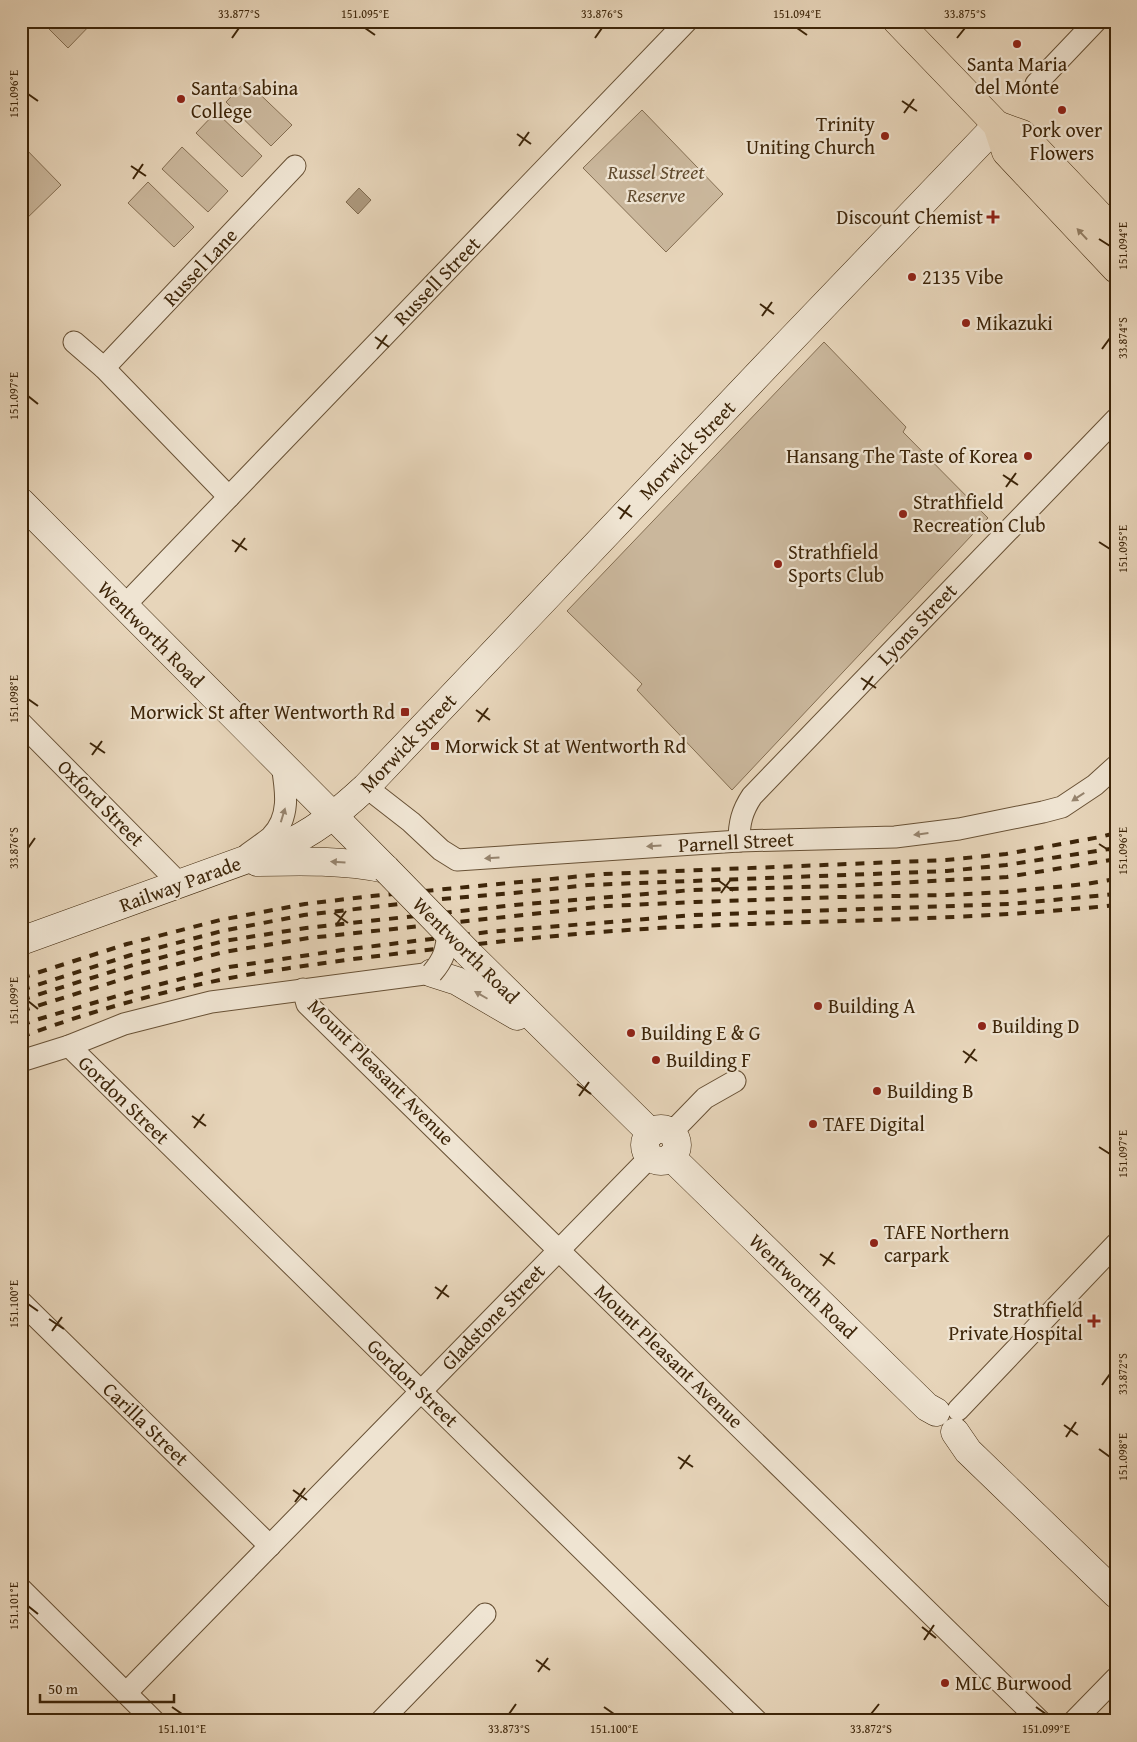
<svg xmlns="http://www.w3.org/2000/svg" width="1137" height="1742" font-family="'Gentium Book Plus',serif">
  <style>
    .green { fill: #cab79c; stroke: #846e52 }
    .water { fill: #ad997e; stroke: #806b4f }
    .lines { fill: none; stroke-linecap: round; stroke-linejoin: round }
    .street-casing { stroke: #685135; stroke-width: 23 }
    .secondary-casing { stroke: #3d2509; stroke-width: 29 }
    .primary-casing { stroke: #3d2509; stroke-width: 29 }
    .street { stroke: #efe4d2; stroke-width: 21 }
    .secondary { stroke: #efe4d2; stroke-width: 28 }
    .primary { stroke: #e7d5ba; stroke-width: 28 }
    .rail { stroke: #3d2509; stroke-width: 4; stroke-dasharray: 9 9; stroke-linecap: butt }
    .street-bridge-casing { stroke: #685135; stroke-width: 23; stroke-linecap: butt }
    .secondary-bridge-casing { stroke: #3d2509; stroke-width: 29; stroke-linecap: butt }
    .street-bridge { stroke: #efe4d2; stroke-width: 21 }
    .secondary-bridge { stroke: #efe4d2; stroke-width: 28 }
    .oneway { fill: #927d62 }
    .oneway2 { fill: #96846e }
    .ticks { fill: none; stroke: #3d2509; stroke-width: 2 }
    .poi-dot { fill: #8f2418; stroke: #efe4d2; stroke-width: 2 }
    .labels { text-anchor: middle; stroke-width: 4.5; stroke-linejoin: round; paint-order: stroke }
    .poi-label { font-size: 20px; fill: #3d2509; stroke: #efe4d2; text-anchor: start }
    .park-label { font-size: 20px; font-style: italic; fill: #604a2e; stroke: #efe4d2 }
    .street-label { font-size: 20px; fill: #3d2509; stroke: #efe4d2 }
    .neatline { fill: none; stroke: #3d2509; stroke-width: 2 }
    .ticks-label { font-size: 12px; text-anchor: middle; fill: #3d2509 }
  </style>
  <rect width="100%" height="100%" fill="#e7d5ba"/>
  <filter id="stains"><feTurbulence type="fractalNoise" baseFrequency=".004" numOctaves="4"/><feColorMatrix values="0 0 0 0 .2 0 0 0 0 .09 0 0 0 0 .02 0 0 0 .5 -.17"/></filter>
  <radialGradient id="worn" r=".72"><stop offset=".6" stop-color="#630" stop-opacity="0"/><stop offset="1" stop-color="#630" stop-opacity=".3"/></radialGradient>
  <!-- green -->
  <g class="green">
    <path d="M41 21H94L68 48Z"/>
    <path d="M246 81 292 125 271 146 226 102Z"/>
    <path d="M642 110 723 194 666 252 583 168Z"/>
    <path d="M216 112 262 156 242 177 196 133Z"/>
    <path d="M21 144 61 185 21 224Z"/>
    <path d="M182 147 228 191 208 212 162 169Z"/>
    <path d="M148 182 194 227 174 247 128 203Z"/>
    <path d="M824 342 906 427 903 432 988 518 732 790 637 690 642 684 567 611Z"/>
  </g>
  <!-- water -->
  <path class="water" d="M359 188 371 200 358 214 346 202Z"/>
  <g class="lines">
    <defs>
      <g id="street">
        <path d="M1036 84 1096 21"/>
        <path d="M74 342 104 368 229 497"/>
        <path d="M104 368 295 166"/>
        <path d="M124 606 687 21"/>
        <path d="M21 723 180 884"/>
        <path d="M366 787 411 822 441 850 457 860 739 841 895 837 959 829 1043 812 1062 807 1095 785 1116 766"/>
        <path d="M739 841C739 823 742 811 752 796L1116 419"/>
        <path d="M248 854C256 848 264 843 271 837 291 817 286 790 282 765"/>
        <path d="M303 989 307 1004 1040 1721"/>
        <path d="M69 1046 757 1721"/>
        <path d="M21 1061 69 1046 124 1024 211 1002 432 973"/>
        <path d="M671 1133 705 1098 735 1081"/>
        <path d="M21 1302 270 1546"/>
        <path d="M958 1410 1116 1244"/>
        <path d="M21 1589 154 1721"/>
        <path d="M126 1693 651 1156"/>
        <path d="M381 1721 485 1614"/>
        <path d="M1074 1721 1116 1678"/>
      </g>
      <g id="secondary">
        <path d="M21 502 386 869"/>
        <path d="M257 862C301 861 344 860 386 869"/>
        <path d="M21 941 278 848C312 834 339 812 366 787L786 345 997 125"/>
        <path d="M467 952 651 1133"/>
        <path d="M432 973 457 981 517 1016"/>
        <circle cx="661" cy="1145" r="16"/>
        <path d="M671 1157 927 1407 936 1412"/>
        <path d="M955 1432 968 1451 1116 1594"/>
      </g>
      <g id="primary">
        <path d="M897 21 997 125 1006 152 1116 269"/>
        <path d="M997 125 1022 134 1116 233"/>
      </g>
    </defs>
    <!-- street casing -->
    <use href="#street" class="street-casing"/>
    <!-- secondary casing -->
    <use href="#secondary" class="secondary-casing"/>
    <!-- primary casing -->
    <use href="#primary" class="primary-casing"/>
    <!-- street -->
    <use href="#street" class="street"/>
    <!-- secondary -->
    <use href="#secondary" class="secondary"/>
    <!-- primary -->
    <use href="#primary" class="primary"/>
    <!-- rail -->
    <g class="rail">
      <path d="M21 978 127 944 220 920 305 904 372 896 604 874 946 860 1006 854 1100 837 1116 833"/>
      <path d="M21 990 131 955 222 931 304 915 442 899 514 893 588 885 947 871 1006 865 1116 848"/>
      <path d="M21 1000 133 965 224 941 306 928 515 905 692 890 840 886 1007 877 1116 859"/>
      <path d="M21 1011 136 975 224 952 309 938 607 906 695 902 841 897 947 895 1006 892 1086 884 1116 879"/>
      <path d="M21 1025 39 1019 141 989 229 967 342 950 488 932 694 915 1010 904 1116 894"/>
      <path d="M21 1037C88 1012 159 992 230 978 290 967 351 959 411 952 507 940 603 930 699 926 838 920 977 920 1116 905"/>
    </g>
    <defs>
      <path id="street-bridge" d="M432 973C444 959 446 951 448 933"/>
      <path id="secondary-bridge" d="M386 869 467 952"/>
    </defs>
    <!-- street-bridge casing -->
    <use href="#street-bridge" class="street-bridge-casing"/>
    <!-- secondary-bridge casing -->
    <use href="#secondary-bridge" class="secondary-bridge-casing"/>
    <!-- street-bridge -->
    <use href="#street-bridge" class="street-bridge"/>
    <!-- secondary-bridge -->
    <use href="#secondary-bridge" class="secondary-bridge"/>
  </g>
  <!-- one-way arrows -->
  <defs><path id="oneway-solid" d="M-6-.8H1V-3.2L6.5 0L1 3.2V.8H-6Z" transform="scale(1.25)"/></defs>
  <use class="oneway" href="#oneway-solid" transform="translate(1082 234) rotate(-133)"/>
  <g class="oneway2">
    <use href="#oneway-solid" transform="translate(1078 797) rotate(147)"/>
    <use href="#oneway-solid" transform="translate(283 815) rotate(-73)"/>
    <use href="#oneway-solid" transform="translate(921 834) rotate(173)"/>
    <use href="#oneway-solid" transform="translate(654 846) rotate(176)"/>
    <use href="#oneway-solid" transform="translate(492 858) rotate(176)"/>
    <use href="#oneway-solid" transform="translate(338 862) rotate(-177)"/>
    <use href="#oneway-solid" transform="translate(481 995) rotate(-150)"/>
  </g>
  <!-- ticks -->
  <path class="ticks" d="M365 28 375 35M797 28 807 35M232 38 239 28M595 38 602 28M957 38 965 28M28 94 38 101M902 101 917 111M904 113 914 99M517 134 531 144M519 146 529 132M131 166 146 176M133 179 143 164M1099 239 1110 246M760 304 774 314M762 316 772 302M375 337 389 347M377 349 387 335M1102 349 1110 338M28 396 38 404M1003 475 1018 485M1006 487 1016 473M618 507 632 517M620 519 630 505M232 540 247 550M1099 542 1110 549M235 552 245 538M861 678 876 688M863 690 873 676M28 699 38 706M476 710 490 720M478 722 488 708M90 743 105 753M92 755 102 741M1099 844 1110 851M28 848 35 838M719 881 733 891M721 893 731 879M334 913 348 923M336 925 346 911M28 1001 38 1009M963 1051 977 1061M965 1063 975 1049M577 1084 591 1094M579 1096 589 1082M192 1116 206 1126M194 1128 204 1114M1099 1147 1110 1154M820 1254 835 1264M823 1266 833 1252M435 1287 449 1297M437 1299 447 1285M28 1304 38 1311M49 1319 64 1329M52 1331 62 1317M1102 1385 1110 1374M1064 1425 1078 1435M1066 1437 1076 1422M1099 1449 1110 1457M678 1457 693 1467M680 1469 690 1455M293 1490 307 1500M295 1502 305 1488M28 1606 38 1614M922 1627 936 1638M924 1640 934 1625M536 1660 550 1670M538 1672 548 1658M172 1707 182 1714M604 1707 614 1714M1036 1707 1046 1714M509 1714 516 1704M871 1714 879 1704"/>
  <!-- markers -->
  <g class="poi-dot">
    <circle cx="1017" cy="44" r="5"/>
    <circle cx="181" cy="99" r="5"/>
    <circle cx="1062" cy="110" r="5"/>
    <circle cx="885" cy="136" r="5"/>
    <path d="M990.5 209.5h5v5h5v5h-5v5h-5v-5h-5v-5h5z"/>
    <circle cx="912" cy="277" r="5"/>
    <circle cx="966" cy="323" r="5"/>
    <circle cx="1028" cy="456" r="5"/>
    <circle cx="903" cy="514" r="5"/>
    <circle cx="778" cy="564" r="5"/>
    <rect x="400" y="707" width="10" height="10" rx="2.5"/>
    <rect x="430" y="741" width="10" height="10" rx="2.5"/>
    <circle cx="818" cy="1006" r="5"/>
    <circle cx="982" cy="1026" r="5"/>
    <circle cx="631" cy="1033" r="5"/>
    <circle cx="656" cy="1060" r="5"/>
    <circle cx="877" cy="1091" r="5"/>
    <circle cx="813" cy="1124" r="5"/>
    <circle cx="874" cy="1243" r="5"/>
    <path d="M1091.5 1313.5h5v5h5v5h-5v5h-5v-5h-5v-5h5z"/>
    <circle cx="945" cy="1683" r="5"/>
  </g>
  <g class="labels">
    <!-- poi labels -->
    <g class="poi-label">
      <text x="1017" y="71" text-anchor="middle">Santa Maria<tspan x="1017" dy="23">del Monte</tspan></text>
      <text x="191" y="95">Santa Sabina<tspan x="191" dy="23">College</tspan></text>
      <text x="875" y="131" text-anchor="end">Trinity<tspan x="875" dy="23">Uniting Church</tspan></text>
      <text x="1062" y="137" text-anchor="middle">Pork over<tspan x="1062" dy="23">Flowers</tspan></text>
      <text x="983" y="224" text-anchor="end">Discount Chemist</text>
      <text x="922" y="284">2135 Vibe</text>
      <text x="976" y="330">Mikazuki</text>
      <text x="1018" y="463" text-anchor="end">Hansang The Taste of Korea</text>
      <text x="913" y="509">Strathfield<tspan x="913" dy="23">Recreation Club</tspan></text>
      <text x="788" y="559">Strathfield<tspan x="788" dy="23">Sports Club</tspan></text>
      <text x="395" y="719" text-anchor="end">Morwick St after Wentworth Rd</text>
      <text x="445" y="753">Morwick St at Wentworth Rd</text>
      <text x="828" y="1013">Building A</text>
      <text x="992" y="1033">Building D</text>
      <text x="641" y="1040">Building E &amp; G</text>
      <text x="666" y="1067">Building F</text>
      <text x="887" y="1098">Building B</text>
      <text x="823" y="1131">TAFE Digital</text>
      <text x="884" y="1239">TAFE Northern<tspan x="884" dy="23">carpark</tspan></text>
      <text x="1083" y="1317" text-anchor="end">Strathfield<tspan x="1083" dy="23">Private Hospital</tspan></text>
      <text x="955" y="1690">MLC Burwood</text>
    </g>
    <!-- park labels -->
    <g class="park-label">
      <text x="656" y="179">Russel Street<tspan x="656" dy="23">Reserve</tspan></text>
    </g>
    <!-- street labels -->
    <g class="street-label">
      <text transform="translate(200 267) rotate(-47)" y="7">Russel Lane</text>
      <text transform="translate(437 281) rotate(-46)" y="7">Russell Street</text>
      <text transform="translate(687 450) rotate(-46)" y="7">Morwick Street</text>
      <text transform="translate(917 624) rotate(-46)" y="7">Lyons Street</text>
      <text transform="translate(151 634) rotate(45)" y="7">Wentworth Road</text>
      <text transform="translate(408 743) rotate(-46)" y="7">Morwick Street</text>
      <text transform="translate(101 803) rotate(45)" y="7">Oxford Street</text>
      <text transform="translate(736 842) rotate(-3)" y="7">Parnell Street</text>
      <text transform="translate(180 884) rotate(-20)" y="7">Railway Parade</text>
      <text transform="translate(466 950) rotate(45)" y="7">Wentworth Road</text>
      <text transform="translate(381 1072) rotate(45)" y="7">Mount Pleasant Avenue</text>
      <text transform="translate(124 1100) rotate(44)" y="7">Gordon Street</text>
      <text transform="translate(803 1286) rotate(44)" y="7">Wentworth Road</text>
      <text transform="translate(493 1317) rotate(-46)" y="7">Gladstone Street</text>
      <text transform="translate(669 1356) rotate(44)" y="7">Mount Pleasant Avenue</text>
      <text transform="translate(413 1383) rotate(44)" y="7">Gordon Street</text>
      <text transform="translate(146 1424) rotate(44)" y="7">Carilla Street</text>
    </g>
  </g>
  <!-- margin -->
  <rect width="1137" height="1742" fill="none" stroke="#e7d5ba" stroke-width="55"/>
  <!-- scale -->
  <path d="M40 1694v8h134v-8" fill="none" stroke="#3d2509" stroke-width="2.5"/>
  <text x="48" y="1694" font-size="15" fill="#3d2509" stroke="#efe4d2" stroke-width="4" paint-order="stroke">50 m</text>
  <rect x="28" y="28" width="1082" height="1686" class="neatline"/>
  <g class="ticks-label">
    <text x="239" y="18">33.877°S</text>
    <text x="365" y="18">151.095°E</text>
    <text x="602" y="18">33.876°S</text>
    <text x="797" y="18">151.094°E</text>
    <text x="965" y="18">33.875°S</text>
    <text transform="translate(14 94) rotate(-90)" y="4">151.096°E</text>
    <text transform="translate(1123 246) rotate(-90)" y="4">151.094°E</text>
    <text transform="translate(1123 338) rotate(-90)" y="4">33.874°S</text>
    <text transform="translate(14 396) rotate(-90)" y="4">151.097°E</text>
    <text transform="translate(1123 549) rotate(-90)" y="4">151.095°E</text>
    <text transform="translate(14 699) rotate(-90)" y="4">151.098°E</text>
    <text transform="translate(14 848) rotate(-90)" y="4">33.876°S</text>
    <text transform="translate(1123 851) rotate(-90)" y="4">151.096°E</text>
    <text transform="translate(14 1001) rotate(-90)" y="4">151.099°E</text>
    <text transform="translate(1123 1154) rotate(-90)" y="4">151.097°E</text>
    <text transform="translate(14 1304) rotate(-90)" y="4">151.100°E</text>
    <text transform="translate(1123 1374) rotate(-90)" y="4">33.872°S</text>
    <text transform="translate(1123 1457) rotate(-90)" y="4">151.098°E</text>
    <text transform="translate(14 1606) rotate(-90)" y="4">151.101°E</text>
    <text x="182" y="1733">151.101°E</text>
    <text x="509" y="1733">33.873°S</text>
    <text x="614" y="1733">151.100°E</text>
    <text x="871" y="1733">33.872°S</text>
    <text x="1046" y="1733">151.099°E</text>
  </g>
  <rect width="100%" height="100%" filter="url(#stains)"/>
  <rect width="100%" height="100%" fill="url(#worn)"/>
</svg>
